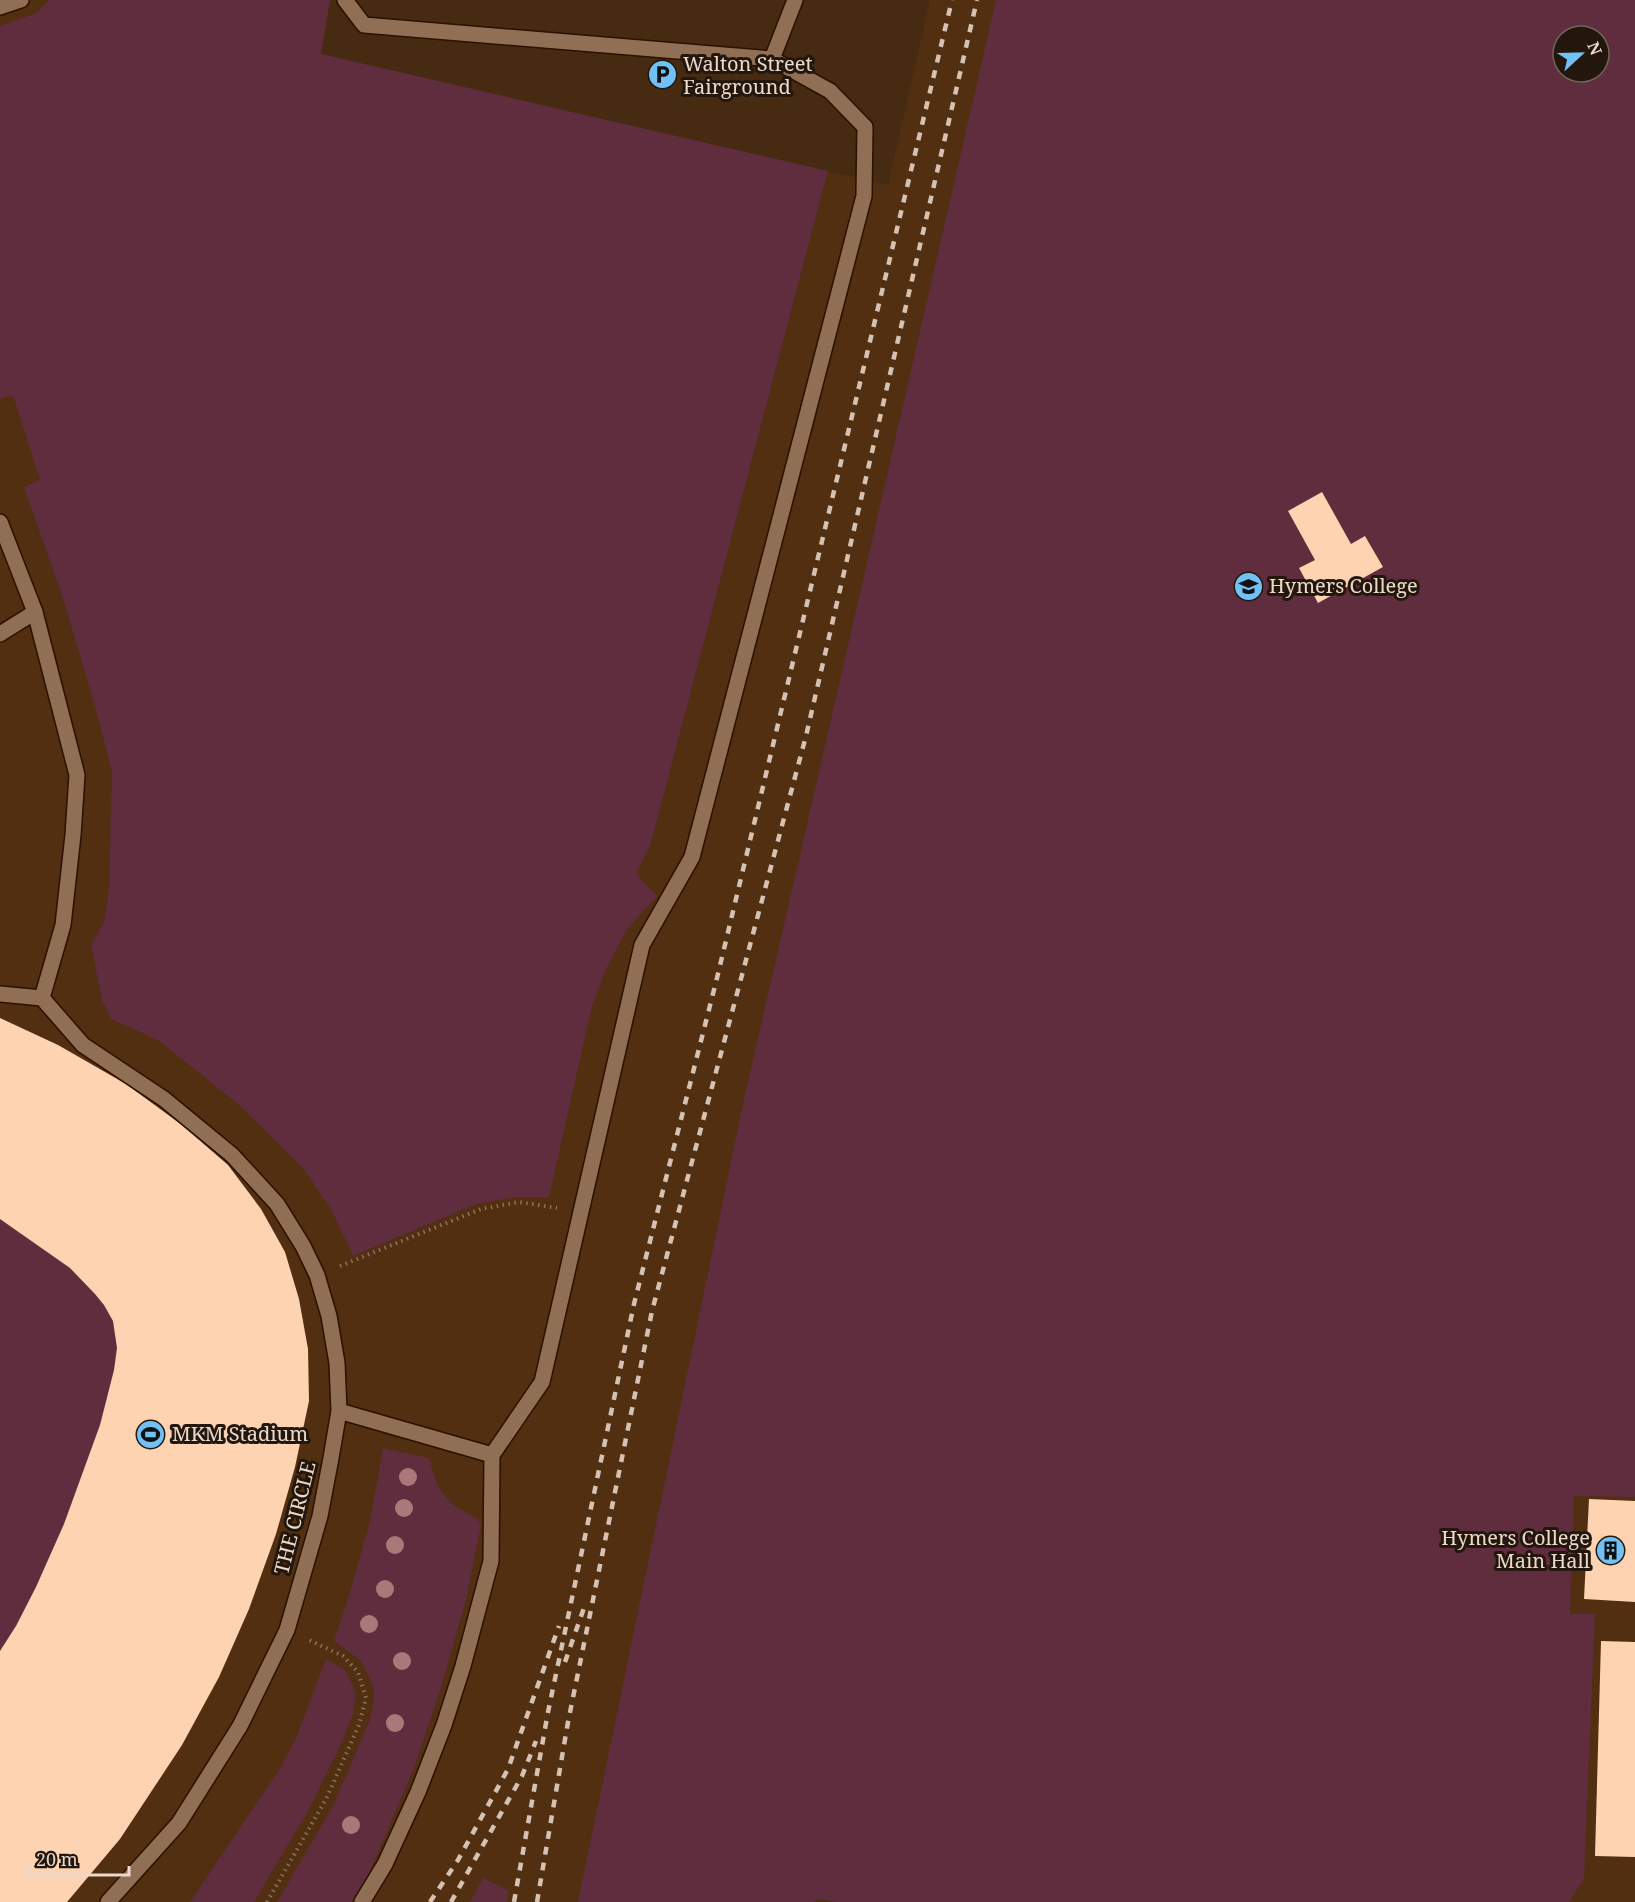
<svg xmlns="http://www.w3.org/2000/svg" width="1635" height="1902" font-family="'Noto Serif',serif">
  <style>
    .built { fill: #512f10; fill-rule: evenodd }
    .green { fill: #602d3f; fill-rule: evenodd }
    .building { fill: #fed3b2 }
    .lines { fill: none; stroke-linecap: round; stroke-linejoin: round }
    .service-casing { stroke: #2b1100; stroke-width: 18 }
    .path { stroke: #8a725e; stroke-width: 4; stroke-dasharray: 1.5 4.5; stroke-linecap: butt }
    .service { stroke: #906f55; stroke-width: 15 }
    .rail { stroke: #d6c2b3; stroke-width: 4.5; stroke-dasharray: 8 8; stroke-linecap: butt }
    .tree { fill: #aa7878 }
    .labels { text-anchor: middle; stroke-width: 6; stroke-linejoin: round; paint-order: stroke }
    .poi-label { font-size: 20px; fill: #ebd9cb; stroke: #23160c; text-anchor: start }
    .street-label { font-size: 20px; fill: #ebd9cb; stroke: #23160c }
  </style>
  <rect width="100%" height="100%" fill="#462a11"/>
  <!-- built -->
  <path class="built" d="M0 0H330L321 54 651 843 828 171 888 185 930 0H1635V1902H0ZM1563 36H1599V72H1563Z"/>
  <!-- green -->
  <g class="green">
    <path d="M49 0H330L321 54 828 171 651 843 636 874 657 896 627 929 606 969 592 1006 549 1197H515L476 1204 353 1256 332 1211 304 1169 237 1103 158 1040 111 1019 102 1000 91 945 104 922 109 889 112 772 98 717 63 598 24 487 40 480 13 395 0 399V26L37 13Z"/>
    <path d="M996 0H1635V1497L1574 1496 1570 1614H1595L1584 1879 1569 1902H837L818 1899 813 1902H578L744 1099ZM1563 36H1599V72H1563ZM1322 492 1351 544 1366 536 1383 567 1318 602 1299 568 1315 560 1288 511Z"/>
    <path d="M0 1018 58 1045 126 1084 182 1125 228 1165 261 1209 285 1252 299 1299 308 1349 295 1467 276 1534 249 1609 219 1677 182 1745 120 1839 67 1902H0Z"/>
    <path d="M383 1448 429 1458C435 1480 439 1494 458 1508 466 1514 477 1515 481 1525L466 1600 440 1691 414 1768 364 1885 351 1902H277L333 1806 369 1722 373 1706 374 1690 368 1674 360 1660 334 1641 348 1599 370 1521Z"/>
    <path d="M326 1659 345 1670 352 1684 356 1694 353 1714 341 1744 308 1811 254 1902H190L279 1770 296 1738Z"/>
    <path d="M483 1878 509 1891 507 1902H470Z"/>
  </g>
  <!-- building -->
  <g class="building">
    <path d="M1322 492 1351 544 1365 536 1383 567 1318 603 1299 568 1315 560 1288 511Z"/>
    <path d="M0 1018 58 1045 126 1084 182 1125 228 1165 261 1209 285 1252 299 1299 308 1349 309 1401 295 1467 276 1534 249 1609 219 1677 182 1745 120 1839 67 1902H0V1651L16 1626 36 1587 64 1524 100 1425 114 1370 117 1348 113 1321 104 1305 95 1294 70 1268 0 1219Z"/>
    <path d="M1589 1499 1635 1501V1602L1584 1599Z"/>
    <path d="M1601 1641 1635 1642V1857L1595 1856Z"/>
  </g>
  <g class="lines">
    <defs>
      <g id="service">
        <path d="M345 0 364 25 772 59 830 91 865 127 864 196 692 857 642 945 542 1382 492 1455 491 1561 463 1666 444 1725 418 1792 385 1864 362 1902"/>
        <path d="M0 7 21 0"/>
        <path d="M772 59 795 0"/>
        <path d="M0 522 35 612 77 775 73 835 63 925 42 998"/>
        <path d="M0 634 35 612"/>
        <path d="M0 994 42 998 83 1045 164 1099 232 1155 277 1204 303 1246 317 1275 329 1316 337 1363 339 1411 331 1458 320 1516 287 1630 240 1726 179 1823 108 1902"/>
        <path d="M339 1411 492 1455"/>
      </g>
    </defs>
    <!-- service casing -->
    <use href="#service" class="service-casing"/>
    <!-- path -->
    <g class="path">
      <path d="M340 1266 481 1209 519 1202 557 1208"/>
      <path d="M267 1902 326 1799 359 1725 366 1698 358 1672 343 1656 309 1640"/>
    </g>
    <!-- service -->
    <use href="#service" class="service"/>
    <!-- rail -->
    <g class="rail">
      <path d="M565 1662 585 1605"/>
      <path d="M430 1902 458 1860 508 1769 559 1626"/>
      <path d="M451 1902 522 1776 536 1741"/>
      <path d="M514 1902 548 1712 634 1304 717 978 952 0"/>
      <path d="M537 1902 568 1722 652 1311 806 736 977 0"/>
    </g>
  </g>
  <!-- trees -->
  <g class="tree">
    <circle cx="408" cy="1477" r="9"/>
    <circle cx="404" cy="1508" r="9"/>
    <circle cx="395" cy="1545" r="9"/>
    <circle cx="385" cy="1589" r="9"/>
    <circle cx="369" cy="1624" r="9"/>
    <circle cx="402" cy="1661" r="9"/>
    <circle cx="395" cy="1723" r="9"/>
    <circle cx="351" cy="1825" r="9"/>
  </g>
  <!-- icons -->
  <defs>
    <symbol id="parking-disc" viewBox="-11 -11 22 22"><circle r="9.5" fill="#72c1f5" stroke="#23160c"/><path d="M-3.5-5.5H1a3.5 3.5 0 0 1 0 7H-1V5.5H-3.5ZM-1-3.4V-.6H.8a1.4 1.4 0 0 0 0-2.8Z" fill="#111"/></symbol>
    <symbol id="school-disc" viewBox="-11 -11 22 22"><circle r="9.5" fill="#72c1f5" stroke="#23160c"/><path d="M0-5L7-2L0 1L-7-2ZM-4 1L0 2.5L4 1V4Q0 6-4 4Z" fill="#111"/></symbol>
    <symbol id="stadium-disc" viewBox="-11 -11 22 22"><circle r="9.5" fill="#72c1f5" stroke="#23160c"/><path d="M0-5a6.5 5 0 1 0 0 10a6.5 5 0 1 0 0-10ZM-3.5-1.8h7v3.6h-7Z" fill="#111"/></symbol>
    <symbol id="building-disc" viewBox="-11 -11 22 22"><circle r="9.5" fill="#72c1f5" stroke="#23160c"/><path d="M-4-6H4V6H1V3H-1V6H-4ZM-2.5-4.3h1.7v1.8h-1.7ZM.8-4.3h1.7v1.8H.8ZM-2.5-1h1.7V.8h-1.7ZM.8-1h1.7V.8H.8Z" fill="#111"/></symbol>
  </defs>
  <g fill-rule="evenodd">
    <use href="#parking-disc" x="646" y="58" width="33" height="33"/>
    <use href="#school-disc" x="1232" y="570" width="33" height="33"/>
    <use href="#stadium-disc" x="134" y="1418" width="33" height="33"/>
    <use href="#building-disc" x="1594" y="1534" width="33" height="33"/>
  </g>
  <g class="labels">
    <!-- poi labels -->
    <g class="poi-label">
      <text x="683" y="71">Walton Street<tspan x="683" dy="23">Fairground</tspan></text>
      <text x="1269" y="593">Hymers College</text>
      <text x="172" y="1441">MKM Stadium</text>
      <text x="1590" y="1545" text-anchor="end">Hymers College<tspan x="1590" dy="23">Main Hall</tspan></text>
    </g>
    <!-- street labels -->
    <g class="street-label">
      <text transform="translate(295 1518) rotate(-76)" y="7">THE CIRCLE</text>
    </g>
  </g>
  <!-- north arrow -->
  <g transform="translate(1581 54) rotate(68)"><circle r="28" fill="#23160c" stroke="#736458" stroke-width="1.5"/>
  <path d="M0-4.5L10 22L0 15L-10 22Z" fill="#72c1f5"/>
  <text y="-9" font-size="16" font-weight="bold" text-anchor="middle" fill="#ebd9cb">N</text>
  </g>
  <!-- scale -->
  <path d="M27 1866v9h102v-9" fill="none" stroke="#ebd9cb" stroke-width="3"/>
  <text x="36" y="1866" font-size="18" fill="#ebd9cb" stroke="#23160c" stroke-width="4.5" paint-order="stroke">20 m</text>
</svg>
